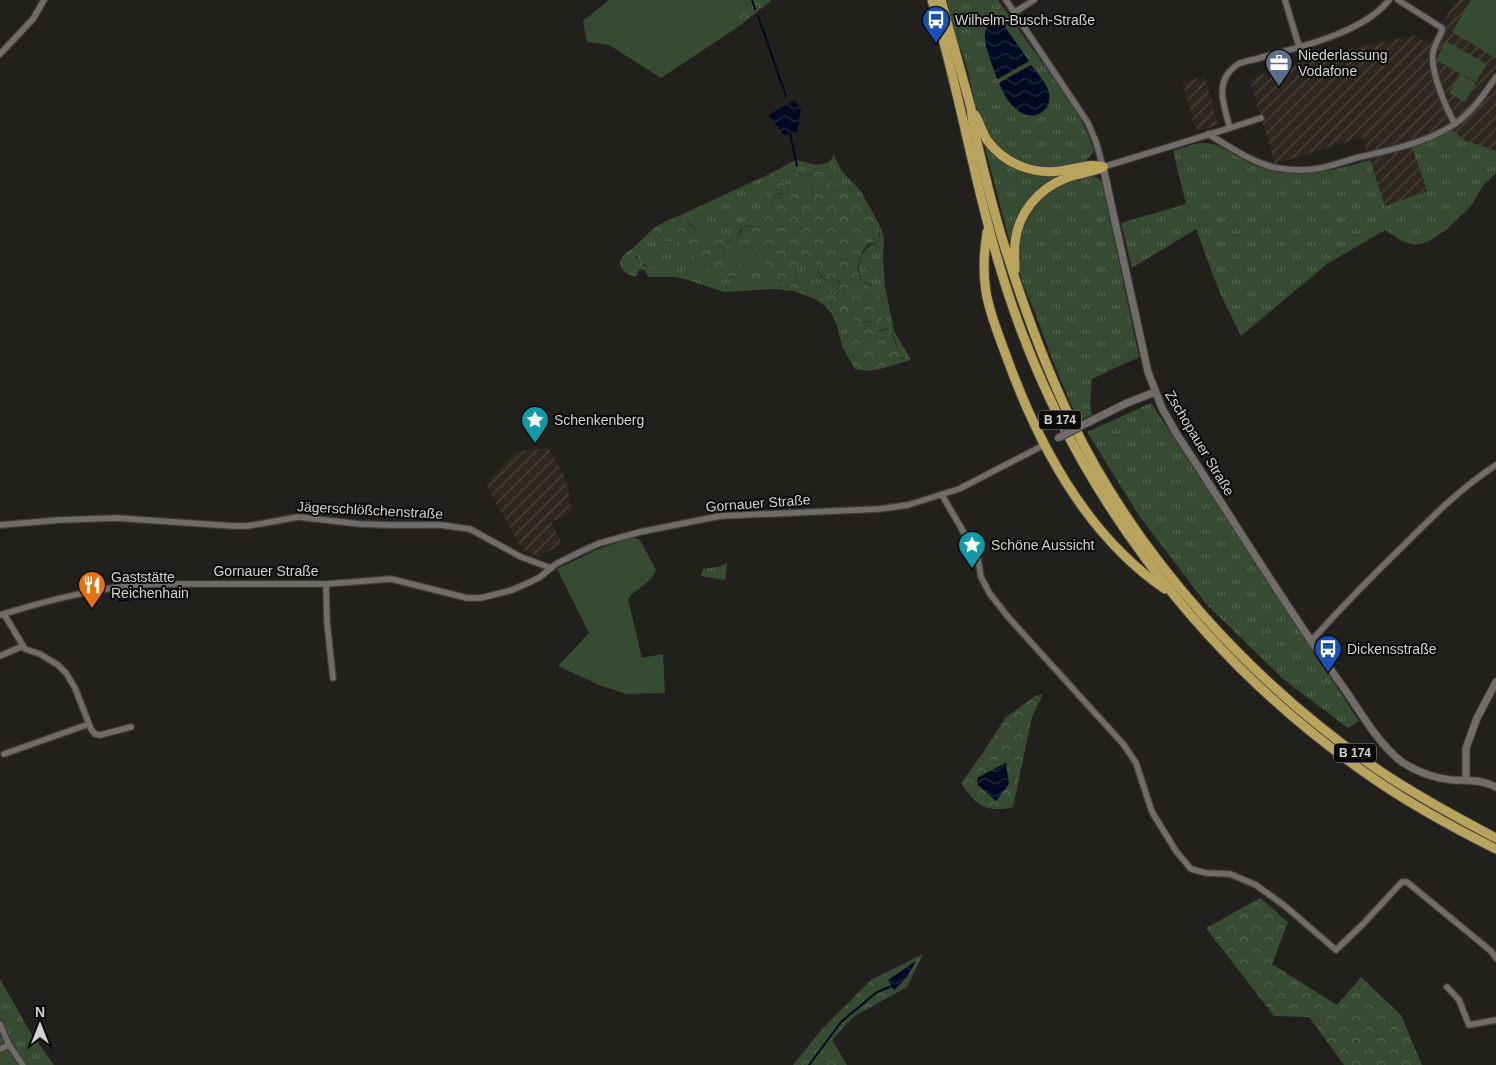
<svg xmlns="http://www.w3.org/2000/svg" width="1496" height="1065" font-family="Arial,sans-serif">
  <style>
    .industrial { fill: url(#industrial-furrows) }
    .grass { fill: url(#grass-tufts); fill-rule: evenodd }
    .forest { fill: url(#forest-crowns); fill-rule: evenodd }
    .green { fill: #374b33 }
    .water { fill: url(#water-waves) }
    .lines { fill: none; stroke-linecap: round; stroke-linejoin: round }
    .stream { stroke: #000922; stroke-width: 2 }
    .minor-casing { stroke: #403d3b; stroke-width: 8 }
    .tertiary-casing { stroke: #403d3b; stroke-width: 9 }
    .trunk-casing { stroke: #403d3b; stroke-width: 11 }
    .minor { stroke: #6f6c69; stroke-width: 5.5 }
    .tertiary { stroke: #6f6c69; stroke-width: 7 }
    .trunk { stroke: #b8a45d; stroke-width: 9 }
    .tertiary-bridge-casing { stroke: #403d3b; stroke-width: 9; stroke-linecap: butt }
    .tertiary-bridge { stroke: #6f6c69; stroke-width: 7 }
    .labels { text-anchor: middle; stroke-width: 4; stroke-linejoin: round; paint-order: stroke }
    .shield { fill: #0b0a08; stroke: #989694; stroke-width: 1 }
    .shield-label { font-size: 12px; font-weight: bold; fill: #d4d2d0 }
    .poi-label { font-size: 14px; fill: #d4d2d0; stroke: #0b0a08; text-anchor: start }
    .street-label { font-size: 14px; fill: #d4d2d0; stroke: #0b0a08 }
  </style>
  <defs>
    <pattern id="industrial-furrows" width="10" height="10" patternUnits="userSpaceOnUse" patternTransform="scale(1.25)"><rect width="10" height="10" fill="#2d261f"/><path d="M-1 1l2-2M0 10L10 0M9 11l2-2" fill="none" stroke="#4b453e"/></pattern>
    <pattern id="grass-tufts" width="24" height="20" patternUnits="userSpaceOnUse" patternTransform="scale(1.25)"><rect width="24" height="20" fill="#374b33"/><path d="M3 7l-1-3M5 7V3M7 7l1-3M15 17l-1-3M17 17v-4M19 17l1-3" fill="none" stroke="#536450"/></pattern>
    <pattern id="forest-crowns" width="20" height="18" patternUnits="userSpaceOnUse" patternTransform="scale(1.25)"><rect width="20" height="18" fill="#374b33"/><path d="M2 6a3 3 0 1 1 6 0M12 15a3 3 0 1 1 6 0" fill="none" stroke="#536450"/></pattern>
    <pattern id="water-waves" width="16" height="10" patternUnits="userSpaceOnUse" patternTransform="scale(1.25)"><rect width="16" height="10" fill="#000922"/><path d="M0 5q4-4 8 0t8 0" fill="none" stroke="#242c41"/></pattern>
  </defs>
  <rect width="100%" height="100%" fill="#22201d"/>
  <!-- industrial -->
  <g class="industrial">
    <path d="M1456 0H1496V151L1464 140 1453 130 1412 147 1427 191 1385 206 1362 137 1275 164 1249 78 1337 52 1414 35 1430 45Z"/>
    <path d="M1205 76 1218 125 1197 131 1182 83Z"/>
    <path d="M549 448 565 477 573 512 551 522 562 544 538 557 522 550 486 484 516 451Z"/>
  </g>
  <!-- grass -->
  <g class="grass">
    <path d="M947 0H998L1076 110 1088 135 1094 151C1091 155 1087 160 1083 162 1073 167 1060 167 1049 167 1021 168 991 149 981 121 973 101 971 79 964 58 961 50 958 42 955 33 951 23 949 11 947 0ZM995 23H1002L1029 61 998 79 986 45 987 27ZM1031 65 1048 88 1019 112 1007 100 999 83Z"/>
    <path d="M1453 130 1464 140 1496 151V173L1482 187 1471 206 1447 229 1428 242 1414 245 1402 241 1385 230 1327 264 1241 336 1219 291 1196 229 1132 268 1121 223 1186 204 1173 151C1182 148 1193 144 1203 143 1217 142 1231 153 1242 159 1252 165 1263 168 1275 171 1308 178 1338 169 1370 160L1385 206 1427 191 1412 147Z"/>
    <path d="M983 140 988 147 1046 176 1064 174 1041 188 1011 247Z"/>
    <path d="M834 154C841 174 845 173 857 187 862 192 865 199 868 204H863L850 188 845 187 836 192 833 191 830 188 836 176V171L829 167 826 163 831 160Z"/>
    <path d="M796 160 817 165 813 175 811 176 798 173V182L806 178 811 181 813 197 811 198 805 191 790 187 788 192 786 194 776 193 775 191C778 186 782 185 787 185L782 181 775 171 791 162Z"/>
    <path d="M765 176 772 195 776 199 771 203 772 210 766 214 763 222C760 224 758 225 756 226 752 227 748 225 744 227 738 230 739 239 732 241 726 244 698 231 692 226 688 223 687 218 683 214Z"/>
    <path d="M1093 176 1098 178 1102 182 1139 357 1092 379 1090 406 1092 415 1079 421C1062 386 1049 351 1036 315 1029 298 1019 279 1018 261 1015 216 1049 180 1093 176Z"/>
    <path d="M879 224 884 237 883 260 885 287 894 331 910 358V360L907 361 884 368 889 359 896 358 904 359 905 357C894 352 898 343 893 335 892 332 889 330 887 328 878 333 869 328 859 329L857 326 860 321 867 322 876 324 872 297 870 296 869 293 872 286 863 282C854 268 860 248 876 243L880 236Z"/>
    <path d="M654 228 653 231C658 238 653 232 660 236 664 238 666 241 671 241 674 242 677 241 680 242L683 248C692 252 696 256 697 266 701 267 705 267 709 269 712 271 713 275 717 277 721 278 724 275 728 276 746 277 760 296 775 279 782 282 788 284 793 291L774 289 724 292 688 280 675 277H652L654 273C645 264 638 260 632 249Z"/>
    <path d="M762 245 769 249V252L761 255 755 254 757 261 762 262 765 264 766 267 764 270 745 268 738 262 726 255 723 249 724 247H748Z"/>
    <path d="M807 261C820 260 815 268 821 276 822 277 826 281 828 282L836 279 839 282 838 285 839 289 836 296 828 292V291L817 297V300L797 292C800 284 794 279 795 271L802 264Z"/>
    <path d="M829 301 839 312 854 319 856 321C855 328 850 329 847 335 844 338 843 342 842 346 838 329 836 314 821 303Z"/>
    <path d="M1151 403 1359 721 1348 728 1283 679 1207 605 1140 517 1087 432Z"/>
    <path d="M727 563 725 580 701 576 703 569 718 567Z"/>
    <path d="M0 979 29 1030 54 1065H25L0 1023Z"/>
  </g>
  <!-- forest -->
  <g class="forest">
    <path d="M728 0H770L771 1 735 29 742 11Z"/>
    <path d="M826 163 829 167 836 171 837 174 830 188 833 191 837 192 845 187 850 188 863 204H868L879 224V240C875 244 872 242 868 245 859 252 854 274 863 282 866 285 870 285 873 288L869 293 870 296 872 297 876 294 879 295 882 310 881 324 878 327C874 322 863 319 858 323V328L859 329H869L881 331 889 328C896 338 894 350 905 358L889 359 884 368C873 371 866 372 855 369L842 346C843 342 844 338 847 335 850 329 855 328 856 321 849 315 838 314 831 308V302L821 303 817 300 819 293 827 284 832 288 828 292 836 296 839 290 838 285 840 282 836 279 828 282 820 274 816 265 813 261C804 261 801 265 795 271V277L799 288 797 292 793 291C788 283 782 282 775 279 760 296 747 278 729 276 725 275 721 277 717 278L707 268 697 266C696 257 694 252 684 250L680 242 666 241 661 236 656 235 653 231 654 228 666 221 683 214C687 217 686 220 689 224 694 230 722 241 730 242L737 238 744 227 754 226 763 222 766 214 772 210 771 203 776 199 770 192 765 176 775 171 782 181 787 184V185C782 185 778 186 775 191L778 194C785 194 789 194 790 187L793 186 798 190 804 189 811 198 813 197 811 181 806 178 798 182H792V176L795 173 811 176 813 175 817 165ZM762 245 768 249 769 252C763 256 757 253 752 255V257L757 261 764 263 766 266 764 270 745 268 738 262 726 255 723 249 724 247H748Z"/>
    <path d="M632 249 636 257 642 260 644 266 654 269 655 271 652 277H649L644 270 642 269 639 270 636 277C617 272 614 258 632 249Z"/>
    <path d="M1043 694 1032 717 1013 807C986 813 976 806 961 783L983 753 1005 718 1035 696ZM1006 763 996 800 977 784 978 777Z"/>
    <path d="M1260 898 1288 922 1272 964 1337 1005 1361 977 1401 1015 1422 1065H1344L1309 1017 1274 1016 1206 928Z"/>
    <path d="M923 954 907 987 853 1017 832 1040 847 1065H793L822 1029 871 980ZM916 962 906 978 894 990 888 980Z"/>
  </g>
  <!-- green -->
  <g class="green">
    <path d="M609 0H728L743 11 735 29 661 78 609 45 587 42 583 21Z"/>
    <path d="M1471 0H1496V56L1495 58 1452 32Z"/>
    <path d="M1446 41 1487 64 1476 82 1436 60Z"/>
    <path d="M1460 74 1476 83 1465 102 1449 93Z"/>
    <path d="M633 537 640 540 656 570C652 583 636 588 628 599L642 658 663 654 665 693 627 694 599 685 558 666 589 633 557 569 596 550Z"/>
    <path d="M0 1033 7 1047 21 1065H0Z"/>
  </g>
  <!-- water -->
  <g class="water">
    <path d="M995 23H1002L1029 61 997 79C993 66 980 39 987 27Z"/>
    <path d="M1031 65C1037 73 1045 81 1048 90 1055 109 1035 123 1019 111 1009 104 1004 93 999 83Z"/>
    <path d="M795 100 801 109 797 132 783 135 777 126 768 115Z"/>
    <path d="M1006 763 1009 784 996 801 977 784 978 778Z"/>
    <path d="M916 961 906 978 894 990 888 980Z"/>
  </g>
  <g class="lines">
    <!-- stream -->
    <g class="stream">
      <path d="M752 0 755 9"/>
      <path d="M758 16 786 96"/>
      <path d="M790 133 797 166"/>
      <path d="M159 596 189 593"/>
      <path d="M119 601 150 597"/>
      <path d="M809 1065 841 1022 877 992 892 986"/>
    </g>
    <defs>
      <g id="minor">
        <path d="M1006 0 1088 123 1096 142 1103 167 1230 128C1223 103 1213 79 1240 63 1284 51 1361 36 1389 0"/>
        <path d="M1285 0 1299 46"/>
        <path d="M1398 0 1442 28V31C1439 38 1434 45 1433 53 1430 71 1446 108 1455 124"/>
        <path d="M1015 12 1034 0"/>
        <path d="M0 54 33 19 44 0"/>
        <path d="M1230 128 1261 118"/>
        <path d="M1208 134C1229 146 1252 163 1277 168 1289 170 1302 171 1315 169 1329 167 1342 162 1356 158 1389 150 1428 143 1456 123 1473 111 1485 93 1496 77"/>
        <path d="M942 495 971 545 978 559 981 577 990 594 1009 618 1124 745 1136 763 1152 812 1176 851 1191 869 1206 873 1230 874 1256 885 1285 906 1336 950 1363 924 1402 882H1407L1491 951 1496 958"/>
        <path d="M0 525 60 520 116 518 233 526H248L298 517 360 524 390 525H440L470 529 521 557 551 568"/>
        <path d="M326 584 327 622 333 678"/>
        <path d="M4 614 25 649 40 654 58 665 66 673 75 688 91 729 95 734 100 735 131 727"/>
        <path d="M0 615C49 600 102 586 154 584H326L391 579 467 598H481L512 590 528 583 540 577 556 564 582 551 600 543 640 532 720 516 880 509 908 505 959 489 1044 445"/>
        <path d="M1311 641C1341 608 1372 576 1404 545 1433 516 1462 487 1496 465"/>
        <path d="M0 656 23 646"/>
        <path d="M4 754 89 724"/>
        <path d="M1447 987 1459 1000 1469 1025 1496 1020"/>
        <path d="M0 1024 9 1045 23 1065"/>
        <path d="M0 1049 9 1045"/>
      </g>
      <g id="tertiary">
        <path d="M1103 167 1148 372 1162 408 1176 433C1231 516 1283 603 1341 684 1359 709 1377 743 1402 762 1417 772 1434 778 1452 780 1467 781 1482 779 1496 787"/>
        <path d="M1085 424 1127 403 1155 392"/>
        <path d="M1466 780V748L1477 718 1496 682"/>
      </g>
      <g id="trunk">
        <path d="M932 0C961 95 976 195 1007 290 1070 485 1198 656 1367 774 1408 803 1452 827 1496 849"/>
        <path d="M941 0 971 108 973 125C983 168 993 212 1007 254 1025 311 1046 368 1072 422 1139 560 1254 685 1380 771 1417 796 1456 817 1496 838"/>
        <path d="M975 115C980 123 982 132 987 140 1005 165 1036 176 1066 170 1079 168 1090 163 1103 167"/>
        <path d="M987 232C984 251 983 273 986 292 990 315 999 336 1007 358 1038 444 1087 536 1165 589"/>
        <path d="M1015 270C1015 261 1014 252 1015 243 1018 213 1038 189 1066 178 1078 173 1091 173 1103 167"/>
      </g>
    </defs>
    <!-- minor casing -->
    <use href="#minor" class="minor-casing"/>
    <!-- tertiary casing -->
    <use href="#tertiary" class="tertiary-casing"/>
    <!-- trunk casing -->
    <use href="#trunk" class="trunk-casing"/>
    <!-- minor -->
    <use href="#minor" class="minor"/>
    <!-- tertiary -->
    <use href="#tertiary" class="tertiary"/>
    <!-- trunk -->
    <use href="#trunk" class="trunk"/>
    <defs>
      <path id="tertiary-bridge" d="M1058 438 1085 424"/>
    </defs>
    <!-- tertiary-bridge casing -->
    <use href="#tertiary-bridge" class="tertiary-bridge-casing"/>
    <!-- tertiary-bridge -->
    <use href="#tertiary-bridge" class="tertiary-bridge"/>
  </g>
  <!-- icons -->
  <defs>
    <symbol id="bus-pin" viewBox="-11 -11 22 30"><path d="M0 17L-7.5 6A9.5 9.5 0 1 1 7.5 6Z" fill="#1a4fb4" stroke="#0b0a08"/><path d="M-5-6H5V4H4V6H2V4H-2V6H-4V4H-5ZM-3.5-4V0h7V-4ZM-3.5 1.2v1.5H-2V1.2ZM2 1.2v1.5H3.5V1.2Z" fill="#fff"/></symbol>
    <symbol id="office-pin" viewBox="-11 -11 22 30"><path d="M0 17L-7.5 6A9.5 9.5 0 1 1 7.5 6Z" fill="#5c6f8a" stroke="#0b0a08"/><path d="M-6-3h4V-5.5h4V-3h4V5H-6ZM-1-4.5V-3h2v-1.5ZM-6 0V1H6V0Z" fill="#fff"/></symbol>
    <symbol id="sight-pin" viewBox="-11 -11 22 30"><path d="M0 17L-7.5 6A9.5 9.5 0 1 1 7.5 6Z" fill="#0f9aa8" stroke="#0b0a08"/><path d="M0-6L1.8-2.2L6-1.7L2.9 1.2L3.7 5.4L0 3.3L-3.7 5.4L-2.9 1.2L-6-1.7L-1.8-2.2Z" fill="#fff"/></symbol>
    <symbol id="restaurant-pin" viewBox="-11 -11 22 30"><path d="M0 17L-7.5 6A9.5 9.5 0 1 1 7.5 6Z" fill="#e8710a" stroke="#0b0a08"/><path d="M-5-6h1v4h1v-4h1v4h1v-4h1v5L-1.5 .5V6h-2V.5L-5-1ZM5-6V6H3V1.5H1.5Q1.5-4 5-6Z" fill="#fff"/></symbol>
  </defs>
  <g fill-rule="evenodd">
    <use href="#bus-pin" x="920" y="4" width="32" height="43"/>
    <use href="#office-pin" x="1263" y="47" width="32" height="43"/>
    <use href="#sight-pin" x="519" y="404" width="32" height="43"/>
    <use href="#sight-pin" x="956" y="529" width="32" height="43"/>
    <use href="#restaurant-pin" x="76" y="569" width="32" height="43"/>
    <use href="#bus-pin" x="1312" y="633" width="32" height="43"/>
  </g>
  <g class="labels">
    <!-- shield labels -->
    <g class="shield">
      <rect x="1039" y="410.5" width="42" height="19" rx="4"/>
      <rect x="1334" y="743.5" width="42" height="19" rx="4"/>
    </g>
    <g class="shield-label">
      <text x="1060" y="424">B 174</text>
      <text x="1355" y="757">B 174</text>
    </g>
    <!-- poi labels -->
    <g class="poi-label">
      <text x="955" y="25">Wilhelm-Busch-Straße</text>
      <text x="1298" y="60">Niederlassung<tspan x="1298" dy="16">Vodafone</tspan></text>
      <text x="554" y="425">Schenkenberg</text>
      <text x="991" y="550">Schöne Aussicht</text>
      <text x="111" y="582">Gaststätte<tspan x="111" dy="16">Reichenhain</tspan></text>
      <text x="1347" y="654">Dickensstraße</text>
    </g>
    <!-- street labels -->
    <g class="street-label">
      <text transform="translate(1200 443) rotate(59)" y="5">Zschopauer Straße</text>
      <text transform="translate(758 503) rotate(-4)" y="5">Gornauer Straße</text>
      <text transform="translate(370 510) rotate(3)" y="5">Jägerschlößchenstraße</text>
      <text x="266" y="576">Gornauer Straße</text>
    </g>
  </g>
  <!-- north arrow -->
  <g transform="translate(40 1025)" stroke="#0b0a08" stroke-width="4" paint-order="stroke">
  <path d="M0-4L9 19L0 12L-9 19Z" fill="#d4d2d0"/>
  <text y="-8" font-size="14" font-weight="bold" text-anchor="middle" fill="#d4d2d0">N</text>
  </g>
</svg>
